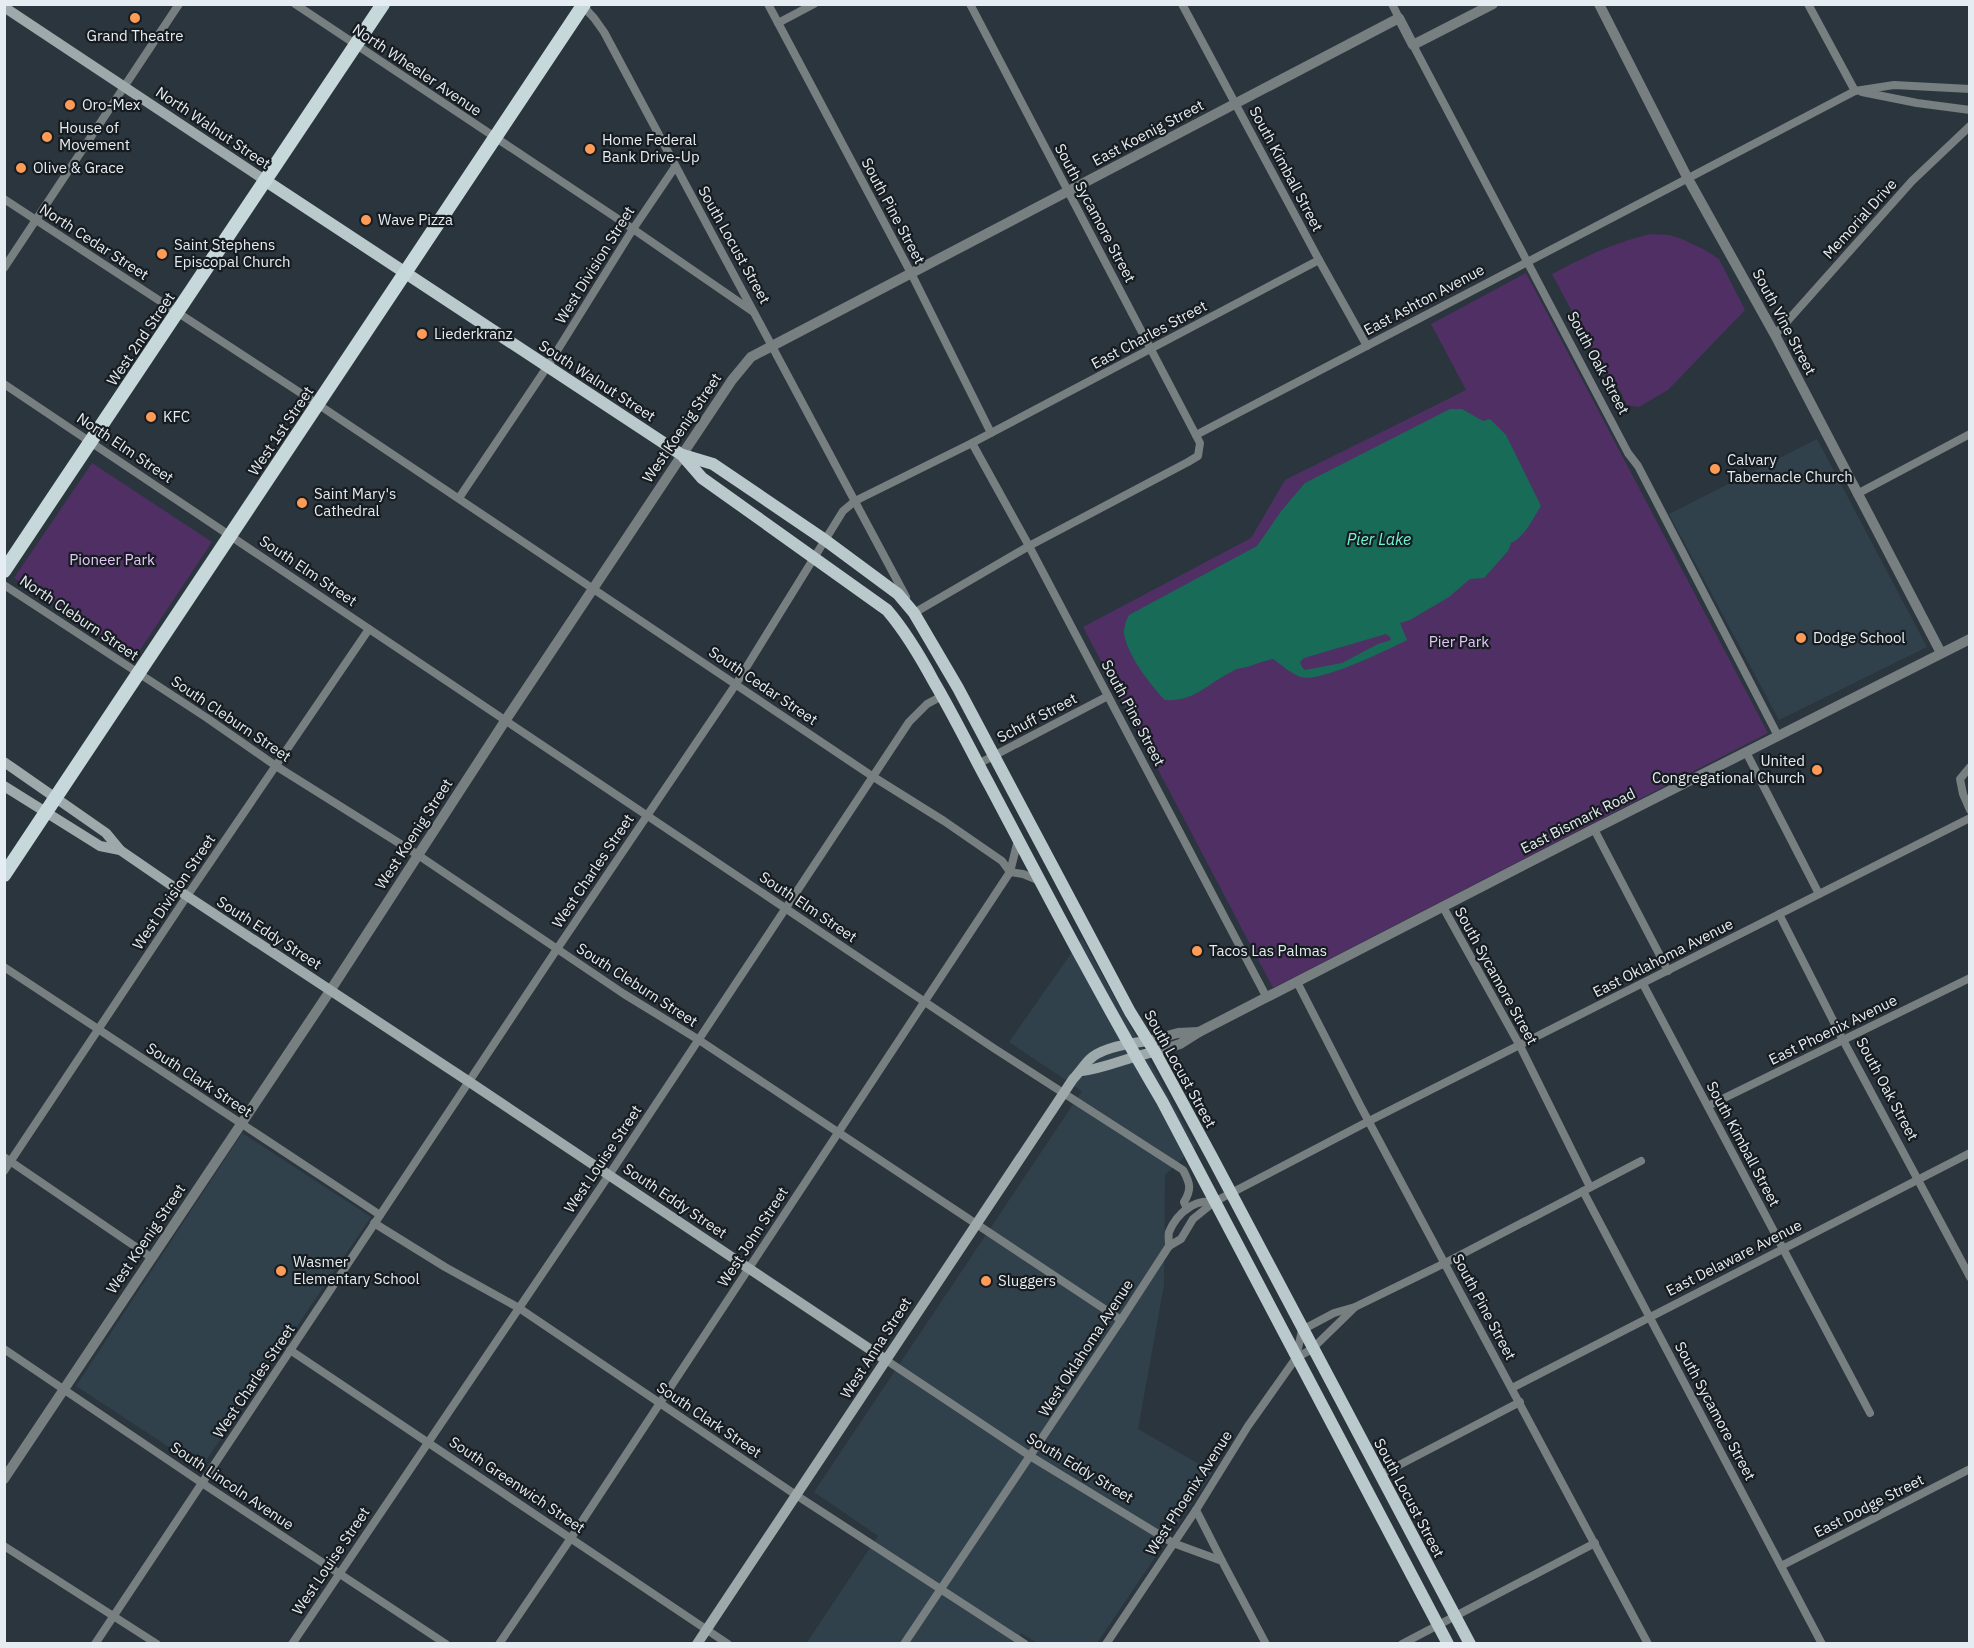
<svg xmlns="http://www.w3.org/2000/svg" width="1974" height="1648" font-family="'IBM Plex Sans',sans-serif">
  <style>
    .built { fill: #30414c }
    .green { fill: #4f2f64 }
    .water { fill: #186c57; fill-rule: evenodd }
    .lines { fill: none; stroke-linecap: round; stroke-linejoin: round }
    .minor { stroke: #777f80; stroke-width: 8 }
    .tertiary { stroke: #777f80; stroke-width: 10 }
    .secondary { stroke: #9da9aa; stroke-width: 10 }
    .primary { stroke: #bac9cb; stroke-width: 12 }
    .trunk { stroke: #c7d8da; stroke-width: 14 }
    .poi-dot { fill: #fe9c57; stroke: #171c20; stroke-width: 2 }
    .labels { text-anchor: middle; stroke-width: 4.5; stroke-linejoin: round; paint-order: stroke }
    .poi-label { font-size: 15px; fill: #e6edf2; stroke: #171c20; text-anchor: start }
    .street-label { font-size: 15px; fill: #e6edf2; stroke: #171c20 }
    .park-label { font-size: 15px; fill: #e4c5fb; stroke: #171c20 }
    .water-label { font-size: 16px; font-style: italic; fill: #6df9d2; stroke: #171c20 }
  </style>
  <rect width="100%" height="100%" fill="#2b353d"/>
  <!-- built -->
  <g class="built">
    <path d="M1817 439 1927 647 1779 720 1669 514Z"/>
    <path d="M1082 938 1196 1146 1165 1175 1164 1285 1138 1429 1213 1472 1097 1643H1037L1021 1633 1014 1644H806L878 1536 814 1492 1082 1091 1009 1042Z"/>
    <path d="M242 1133 371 1217 201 1468 76 1386Z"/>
  </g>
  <!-- green -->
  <g class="green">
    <path d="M1651 234 1669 235 1682 239 1705 250 1719 259 1745 310 1668 390 1639 407 1627 405 1618 387 1608 379 1552 274C1584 257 1615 242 1651 234Z"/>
    <path d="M1526 273 1768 733 1273 988 1083 627 1251 538 1285 480 1466 390 1431 324Z"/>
    <path d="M92 463 212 542 134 659 14 578Z"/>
  </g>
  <!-- water -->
  <path class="water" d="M1450 409H1462L1483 421 1490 419 1506 435 1541 506C1533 518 1525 537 1511 543L1508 551 1484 578 1470 579 1449 597 1410 620 1400 623 1407 640C1387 650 1320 683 1301 677 1291 674 1282 665 1273 659 1263 661 1256 664 1247 667 1242 668 1237 668 1233 671 1208 683 1195 702 1165 700 1151 686 1125 652 1124 632 1124 626 1126 621 1129 615L1257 546 1282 510 1305 483ZM1386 634 1390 637 1391 640 1378 644 1342 663 1305 670 1302 667 1300 662 1304 658Z"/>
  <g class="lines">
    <!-- minor -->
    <g class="minor">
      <path d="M295 4 633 229 752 311"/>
      <path d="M581 4 594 18 604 32 906 597"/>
      <path d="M768 4 911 273 991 433"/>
      <path d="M1182 4 1319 260 1367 346"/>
      <path d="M1392 4 1399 18"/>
      <path d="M1808 4 1855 91"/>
      <path d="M778 23 814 4"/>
      <path d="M1413 45 1628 453 1638 466 1778 736"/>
      <path d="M1862 92 1917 103 1970 110"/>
      <path d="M4 199 319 405 872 776 944 821 1002 861 1010 872 1023 874 1040 881"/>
      <path d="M4 268 179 4"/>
      <path d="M1775 335 1912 181 1970 126"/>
      <path d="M4 384 995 1049 1183 1170C1190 1183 1192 1189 1184 1202L1187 1209"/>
      <path d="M1196 435 1855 91 1894 85 1970 89"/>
      <path d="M972 443 1029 546 1267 998"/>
      <path d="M1857 494 1970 434"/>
      <path d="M459 498 547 367 633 229 675 167"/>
      <path d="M4 585 207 718 276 766 418 855 624 994 699 1040 1121 1320"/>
      <path d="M913 611 914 613 1029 546 1188 462 1198 456 1200 443 970 4"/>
      <path d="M1746 752 1819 894"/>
      <path d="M978 764 1108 696"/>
      <path d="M1970 767 1960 779 1963 794 1970 810"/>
      <path d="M1594 829 1668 971"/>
      <path d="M1443 907 1520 1046 1590 1187"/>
      <path d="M1779 914 1843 1040 1970 1277"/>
      <path d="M4 967 380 1215"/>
      <path d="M1297 982 1361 1107 1648 1644"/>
      <path d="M1643 984 1870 1413"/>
      <path d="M1708 1106 1970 978"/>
      <path d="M4 1157 152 1258"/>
      <path d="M4 1171 187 896 369 629"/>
      <path d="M1583 1191 1822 1644"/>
      <path d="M374 1223 445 1267 519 1308 796 1495 1025 1644"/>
      <path d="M1169 1246C1169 1242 1168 1236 1169 1232 1177 1213 1194 1199 1214 1202"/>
      <path d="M4 1349 202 1483 446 1644"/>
      <path d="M290 1350 728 1644"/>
      <path d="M1296 1358 1312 1349 1354 1308"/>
      <path d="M886 1360 1030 1456 1173 1543 1222 1561 1266 1644"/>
      <path d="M1512 1388 1970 1153"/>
      <path d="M1380 1475 1520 1402"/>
      <path d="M1196 1510 1222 1561"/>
      <path d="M4 1546 157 1644"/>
      <path d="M1781 1566 1970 1469"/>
      <path d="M95 1644 557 949 736 684 843 511 855 501 972 443 1319 260"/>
      <path d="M292 1644 609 1175 909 722 927 704 942 696"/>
      <path d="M499 1644 571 1538 1010 872 1018 840"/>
      <path d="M904 1644 1121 1320 1169 1246 1181 1239 1193 1219 1214 1202 1369 1121 1970 818"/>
      <path d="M1106 1644 1196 1510 1248 1426 1296 1358 1302 1330 1334 1313 1355 1307 1445 1263 1641 1161"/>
      <path d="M1402 1644 1595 1543"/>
    </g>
    <!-- tertiary -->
    <g class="tertiary">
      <path d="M1599 4 1687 177 1775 335 1941 653"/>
      <path d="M1148 1041 1178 1033 1199 1032"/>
      <path d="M1155 1052 1180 1044 1199 1032 1594 829 1970 639"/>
      <path d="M4 1479 330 991 505 721 682 455 732 380 751 357 1399 18 1413 45 1493 4"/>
    </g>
    <!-- secondary -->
    <g class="secondary">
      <path d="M4 7 266 181"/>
      <path d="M4 762 106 833 120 850 187 896 468 1081 886 1360"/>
      <path d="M4 786 100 846 120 850"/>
      <path d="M1082 1071C1107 1068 1130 1056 1155 1052"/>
      <path d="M697 1644 1073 1079C1079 1073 1083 1066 1089 1060 1100 1048 1131 1043 1148 1041"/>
    </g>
    <!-- primary -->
    <g class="primary">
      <path d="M266 181 682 455 702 478 887 610C906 632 920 656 934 682 954 716 971 751 990 786 1046 892 1101 998 1162 1101L1448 1644"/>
      <path d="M683 455 713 464 825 540 898 594 914 613 958 688 1130 1012 1155 1052 1212 1157 1470 1644"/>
    </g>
    <!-- trunk -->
    <g class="trunk">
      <path d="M4 571 383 4"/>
      <path d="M4 875 584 4"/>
    </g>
  </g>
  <!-- markers -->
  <g class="poi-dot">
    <circle cx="135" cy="18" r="6"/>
    <circle cx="70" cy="105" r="6"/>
    <circle cx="47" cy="137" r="6"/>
    <circle cx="590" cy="149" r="6"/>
    <circle cx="21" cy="168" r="6"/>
    <circle cx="366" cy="220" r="6"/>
    <circle cx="162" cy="254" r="6"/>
    <circle cx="422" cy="334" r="6"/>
    <circle cx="151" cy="417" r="6"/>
    <circle cx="1715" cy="469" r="6"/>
    <circle cx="302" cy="503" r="6"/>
    <circle cx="1801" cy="638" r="6"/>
    <circle cx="1817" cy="770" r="6"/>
    <circle cx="1197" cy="951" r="6"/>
    <circle cx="281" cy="1271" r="6"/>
    <circle cx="986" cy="1281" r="6"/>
  </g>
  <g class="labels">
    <!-- poi labels -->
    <g class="poi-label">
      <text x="135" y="41" text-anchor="middle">Grand Theatre</text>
      <text x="82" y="110">Oro-Mex</text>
      <text x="59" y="133">House of<tspan x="59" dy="17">Movement</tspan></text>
      <text x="602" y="145">Home Federal<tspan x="602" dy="17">Bank Drive-Up</tspan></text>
      <text x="33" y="173">Olive &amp; Grace</text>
      <text x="378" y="225">Wave Pizza</text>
      <text x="174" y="250">Saint Stephens<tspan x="174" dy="17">Episcopal Church</tspan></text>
      <text x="434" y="339">Liederkranz</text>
      <text x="163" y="422">KFC</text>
      <text x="1727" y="465">Calvary<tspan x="1727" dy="17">Tabernacle Church</tspan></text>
      <text x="314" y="499">Saint Mary's<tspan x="314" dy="17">Cathedral</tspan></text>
      <text x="1813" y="643">Dodge School</text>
      <text x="1805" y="766" text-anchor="end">United<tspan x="1805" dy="17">Congregational Church</tspan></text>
      <text x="1209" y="956">Tacos Las Palmas</text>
      <text x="293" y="1267">Wasmer<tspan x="293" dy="17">Elementary School</tspan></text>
      <text x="998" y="1286">Sluggers</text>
    </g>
    <!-- street labels -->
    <g class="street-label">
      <text transform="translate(417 70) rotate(34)" y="5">North Wheeler Avenue</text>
      <text transform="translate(213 128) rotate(34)" y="5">North Walnut Street</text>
      <text transform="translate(1148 133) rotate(-28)" y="5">East Koenig Street</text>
      <text transform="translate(1286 169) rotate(62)" y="5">South Kimball Street</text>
      <text transform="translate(893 211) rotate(62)" y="5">South Pine Street</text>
      <text transform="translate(1095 213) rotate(62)" y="5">South Sycamore Street</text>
      <text transform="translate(1860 219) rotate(-48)" y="5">Memorial Drive</text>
      <text transform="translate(94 242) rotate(33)" y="5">North Cedar Street</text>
      <text transform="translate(734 245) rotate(61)" y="5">South Locust Street</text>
      <text transform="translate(595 265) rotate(-58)" y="5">West Division Street</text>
      <text transform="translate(1424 300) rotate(-28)" y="5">East Ashton Avenue</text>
      <text transform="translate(1784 322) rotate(62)" y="5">South Vine Street</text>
      <text transform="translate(1149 335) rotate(-28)" y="5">East Charles Street</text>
      <text transform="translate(141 339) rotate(-56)" y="5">West 2nd Street</text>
      <text transform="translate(1598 363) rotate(62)" y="5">South Oak Street</text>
      <text transform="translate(597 381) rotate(33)" y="5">South Walnut Street</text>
      <text transform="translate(682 428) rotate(-56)" y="5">West Koenig Street</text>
      <text transform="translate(281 431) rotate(-56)" y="5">West 1st Street</text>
      <text transform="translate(125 448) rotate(34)" y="5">North Elm Street</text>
      <text transform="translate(308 571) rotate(34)" y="5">South Elm Street</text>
      <text transform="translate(79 618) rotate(34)" y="5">North Cleburn Street</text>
      <text transform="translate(763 686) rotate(34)" y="5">South Cedar Street</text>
      <text transform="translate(1133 713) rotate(62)" y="5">South Pine Street</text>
      <text transform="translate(1037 718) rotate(-28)" y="5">Schuff Street</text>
      <text transform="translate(231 719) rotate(34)" y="5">South Cleburn Street</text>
      <text transform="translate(1578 821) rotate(-27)" y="5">East Bismark Road</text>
      <text transform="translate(414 834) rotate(-57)" y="5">West Koenig Street</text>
      <text transform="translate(593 871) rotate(-56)" y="5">West Charles Street</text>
      <text transform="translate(174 892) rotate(-56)" y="5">West Division Street</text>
      <text transform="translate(808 907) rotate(34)" y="5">South Elm Street</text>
      <text transform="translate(269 933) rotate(33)" y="5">South Eddy Street</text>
      <text transform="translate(1663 958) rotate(-27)" y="5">East Oklahoma Avenue</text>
      <text transform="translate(1496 976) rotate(61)" y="5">South Sycamore Street</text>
      <text transform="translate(637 985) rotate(33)" y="5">South Cleburn Street</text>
      <text transform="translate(1833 1030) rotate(-26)" y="5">East Phoenix Avenue</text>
      <text transform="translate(1180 1069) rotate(61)" y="5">South Locust Street</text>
      <text transform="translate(199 1080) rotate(33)" y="5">South Clark Street</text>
      <text transform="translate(1887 1089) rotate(62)" y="5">South Oak Street</text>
      <text transform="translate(1743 1144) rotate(62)" y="5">South Kimball Street</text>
      <text transform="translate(603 1159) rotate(-56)" y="5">West Louise Street</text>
      <text transform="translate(675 1201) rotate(34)" y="5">South Eddy Street</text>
      <text transform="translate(753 1237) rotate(-57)" y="5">West John Street</text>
      <text transform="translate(146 1239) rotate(-56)" y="5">West Koenig Street</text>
      <text transform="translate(1734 1258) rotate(-27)" y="5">East Delaware Avenue</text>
      <text transform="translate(1484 1307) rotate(62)" y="5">South Pine Street</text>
      <text transform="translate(876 1348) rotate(-57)" y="5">West Anna Street</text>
      <text transform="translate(1086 1348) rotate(-57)" y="5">West Oklahoma Avenue</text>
      <text transform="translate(254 1381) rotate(-56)" y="5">West Charles Street</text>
      <text transform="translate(1715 1411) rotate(62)" y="5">South Sycamore Street</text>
      <text transform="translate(709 1420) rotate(34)" y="5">South Clark Street</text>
      <text transform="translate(1080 1468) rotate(31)" y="5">South Eddy Street</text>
      <text transform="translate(517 1485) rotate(34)" y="5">South Greenwich Street</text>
      <text transform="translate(232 1486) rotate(34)" y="5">South Lincoln Avenue</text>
      <text transform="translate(1189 1493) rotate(-57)" y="5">West Phoenix Avenue</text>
      <text transform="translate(1409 1498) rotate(62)" y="5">South Locust Street</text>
      <text transform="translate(1869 1506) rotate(-27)" y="5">East Dodge Street</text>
      <text transform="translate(331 1561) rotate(-56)" y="5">West Louise Street</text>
    </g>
    <!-- park labels -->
    <g class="park-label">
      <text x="112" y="565">Pioneer Park</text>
      <text x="1459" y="647">Pier Park</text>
    </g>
    <!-- water labels -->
    <g class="water-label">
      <text x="1379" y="545">Pier Lake</text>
    </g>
  </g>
  <!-- border -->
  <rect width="1974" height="1648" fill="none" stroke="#e6edf2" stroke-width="12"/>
</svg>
